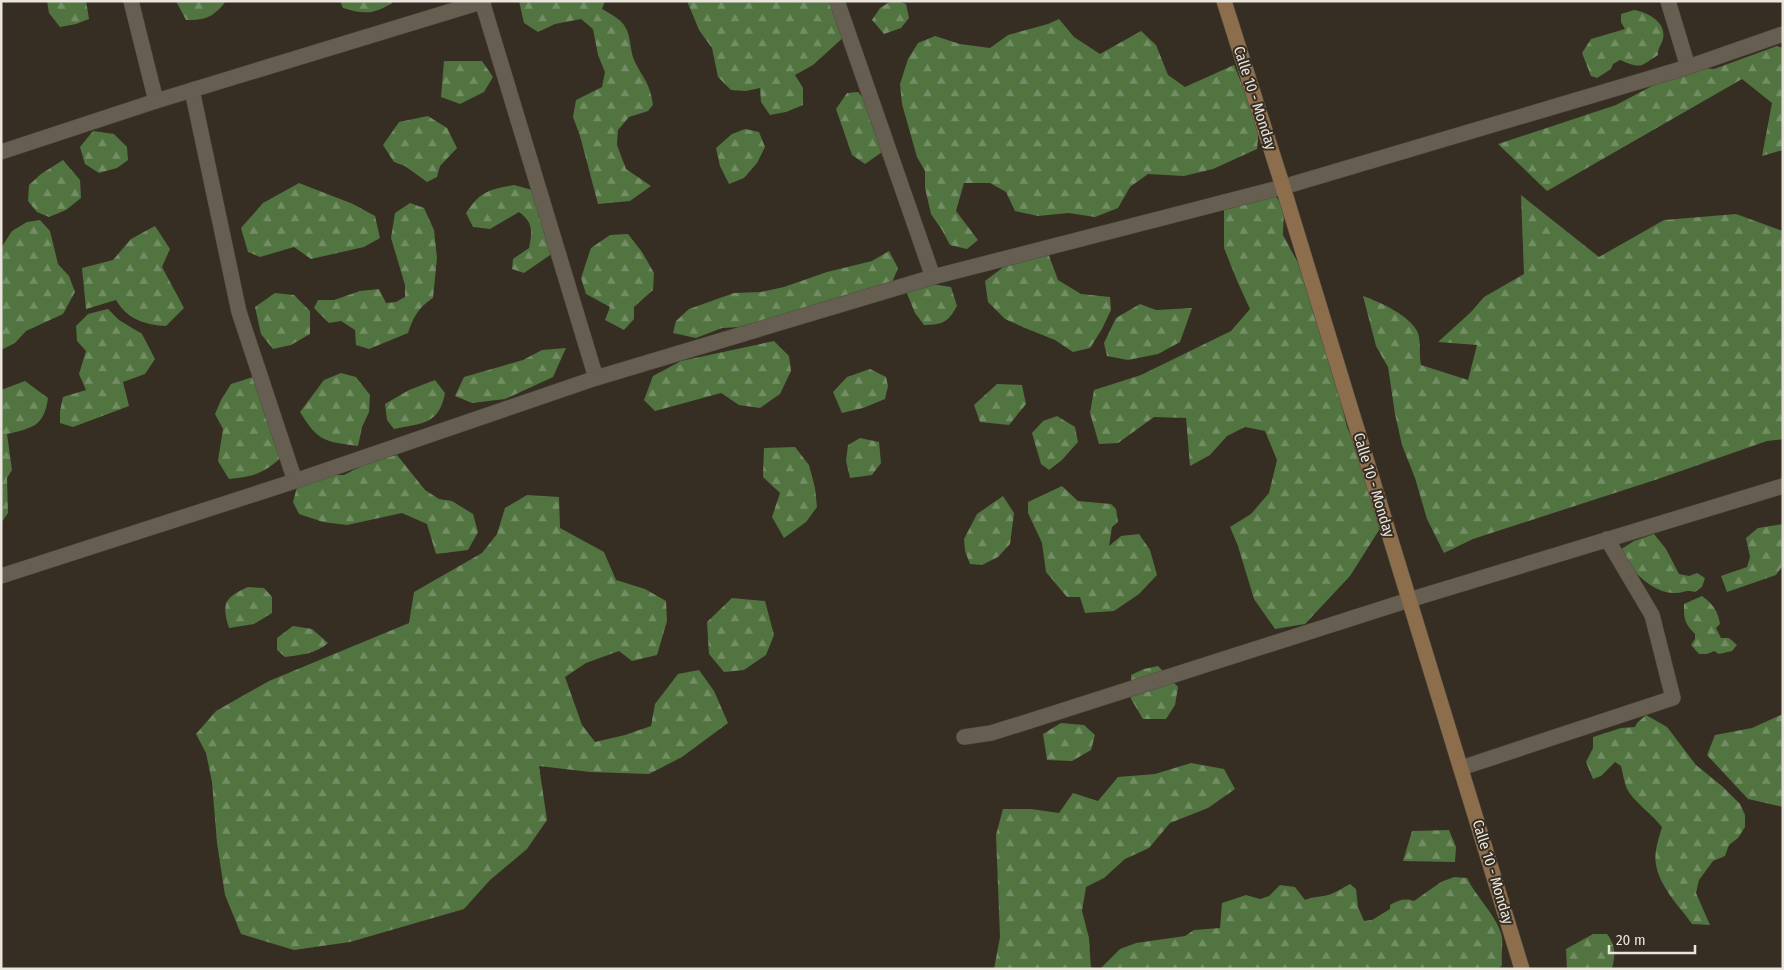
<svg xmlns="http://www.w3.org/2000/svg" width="1784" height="970" font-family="'Fira Sans Condensed',sans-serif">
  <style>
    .forest { fill: url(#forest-firs) }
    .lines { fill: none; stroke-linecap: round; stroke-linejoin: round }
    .street-casing { stroke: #524c42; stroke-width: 16 }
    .secondary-casing { stroke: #524c42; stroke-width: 16 }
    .street { stroke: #665e50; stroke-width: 15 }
    .secondary { stroke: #8c6d4c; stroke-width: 15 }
    .labels { text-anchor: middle; stroke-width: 4; stroke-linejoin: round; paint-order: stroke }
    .street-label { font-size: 15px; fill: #eae6de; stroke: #362e22 }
  </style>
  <defs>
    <pattern id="forest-firs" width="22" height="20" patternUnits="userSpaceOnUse" patternTransform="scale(1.25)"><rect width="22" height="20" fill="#527440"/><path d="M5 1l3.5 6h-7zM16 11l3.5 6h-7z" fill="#738e64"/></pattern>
  </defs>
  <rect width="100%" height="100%" fill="#362e22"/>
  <!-- forest -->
  <g class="forest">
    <path d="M47 1H86L89 19 76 24 60 27 49 13Z"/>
    <path d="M176 1H226C215 16 205 21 186 20Z"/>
    <path d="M340 1H395C376 14 365 15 343 8Z"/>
    <path d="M519 1H605L602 9C609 13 619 18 624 25 632 36 629 50 635 62 644 80 650 83 653 105L648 111 629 117 618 130 617 145 626 169 651 186 630 201 598 204 580 136 573 117 576 100 602 87 605 72 598 55 593 29 581 19 555 24 538 32 524 23Z"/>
    <path d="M687 1H832L836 21 846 35 813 65 795 75 803 88V105L786 112 770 115 761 102 760 88 746 91 731 90 718 77 712 48 699 30Z"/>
    <path d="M891 1H898L906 4 909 18 901 28 884 34 872 20 880 8Z"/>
    <path d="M1634 10C1648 12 1667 23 1663 39 1661 46 1658 47 1658 55 1639 67 1642 69 1620 60L1613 64 1611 69 1597 78 1591 76 1582 53 1591 39 1625 29 1621 22V14Z"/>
    <path d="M1059 19 1074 37 1100 54 1141 31 1156 45 1168 75 1185 87 1234 65 1259 126 1257 149 1213 169 1184 176 1148 174 1130 187 1118 208 1095 217 1069 213 1038 216 1015 211 1006 192 990 183H964L956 211 978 240 967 249 950 245 942 230 931 214 925 188V171L917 157 902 104 900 84 908 59 918 43 935 36 960 44 990 48 1008 35 1048 24Z"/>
    <path d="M1777 46 1783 48V150L1762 156 1772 103 1742 79 1547 191 1498 144 1616 105 1688 67 1714 69Z"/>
    <path d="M444 61H482L493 77 484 92 460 104 441 97Z"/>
    <path d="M858 92 868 103 885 150 865 164 852 155 836 109 847 93Z"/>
    <path d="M428 116 447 128 457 148 440 166 437 177 427 182 405 166 394 162 383 145 399 122Z"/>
    <path d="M745 129 759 132 765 147 757 163 744 178 729 184 720 166 716 148 732 134Z"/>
    <path d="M93 131 114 134 127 147 128 160 117 168 99 173 85 164 80 147Z"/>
    <path d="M63 160 80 180 81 198 66 210 49 217 37 212 28 201 29 185 41 174Z"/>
    <path d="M299 183 353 204 375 216 380 238 364 247 311 259 294 247 260 257 248 252 241 228 263 203Z"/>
    <path d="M514 185 536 191 556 251 524 273 512 269 513 259 529 248C532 232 534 223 519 212L490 229 473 227 466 213C481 191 488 190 514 185Z"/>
    <path d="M1270 189 1284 207 1283 235 1305 276 1331 359 1347 427 1374 491 1379 530 1350 576 1305 624 1275 629 1254 599 1238 546 1230 527 1251 514 1269 493 1277 460 1265 431 1245 427 1227 436 1210 455 1190 466 1186 418 1154 417 1118 443 1099 444 1090 413 1094 390 1141 375 1231 331 1250 309 1238 283 1224 248V206Z"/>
    <path d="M1521 195 1599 257 1664 220 1736 214 1783 231V439L1767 441 1658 479 1473 539 1444 553 1427 519 1415 478 1402 445 1395 414 1388 367 1376 346 1363 296C1380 302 1411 316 1418 333 1421 343 1419 355 1421 365L1468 380 1477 345 1438 342 1471 312 1484 297 1524 274Z"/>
    <path d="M410 203 424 208 434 230 437 258 433 298C418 308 414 316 408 333L369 349 356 345 355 330 341 321 329 323 314 308 318 300H334L360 291 379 289 386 303 396 302 405 297V285L391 238 395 213Z"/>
    <path d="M40 220 50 231 58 264 69 276 75 292 63 314 26 331 15 343 1 350V248L12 231 27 222Z"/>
    <path d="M155 226 170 249 162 267 184 308 166 326C145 325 127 319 116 300L86 309 82 268 113 260 131 239Z"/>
    <path d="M628 234 642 252 654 273 653 290 634 307V319L624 330 605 320 610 307 586 294 581 278 591 248 610 235Z"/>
    <path d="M889 251 898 268 891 285 739 327 722 328 696 338 673 333 676 321 689 309 734 293 761 292 784 287 827 272 872 261Z"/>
    <path d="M1048 253 1058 280 1081 294 1110 297 1111 310 1102 329 1090 348 1073 352 1055 340 1025 328 1005 319 988 302 985 281 1010 262Z"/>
    <path d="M932 284 951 287 957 306C948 322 943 325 924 325L915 313 906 291Z"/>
    <path d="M275 293 294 295 310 311V334L291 345 273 349 261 334 255 307Z"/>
    <path d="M1140 304 1156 310 1192 308 1180 342 1158 354 1128 360 1107 356 1104 343 1116 318Z"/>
    <path d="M108 309 119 320 142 334 155 359 145 374 123 382 129 406 73 427 60 423V411L63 397 86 390 79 374 86 351 77 341 76 326 88 314Z"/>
    <path d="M774 341 789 356 791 371 780 394 760 408 739 405 721 393 655 411 644 400 653 376 681 361Z"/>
    <path d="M566 348 553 377 505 399 472 403 455 396 464 377 523 360 542 350Z"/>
    <path d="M870 369 886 377 888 386 885 399 863 408 842 413 833 392 847 377Z"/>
    <path d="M341 373 356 377 370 395 369 412 362 427 358 446C325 441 319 443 300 412L324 380Z"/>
    <path d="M253 377 282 457C262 474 255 476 229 479L218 461 223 429 215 414 221 400 231 384Z"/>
    <path d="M435 380 445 393C439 425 422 423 394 429L387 420 385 404 409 390Z"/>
    <path d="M25 381 48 398C44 427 32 428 7 434L12 470 7 478 8 513 1 523V390Z"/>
    <path d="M997 384 1022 385 1026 404 1009 425 980 422 974 405Z"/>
    <path d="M1057 416 1075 427 1078 442 1062 460 1049 470 1041 464 1032 433 1043 421Z"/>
    <path d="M860 438 879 442 881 463 872 475 850 478 846 461 848 445Z"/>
    <path d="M795 447 809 465 815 488 817 507 806 522 784 538 772 517 780 493 763 477 764 448Z"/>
    <path d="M397 455 425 490 439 499 452 501 473 514 478 532 468 550 436 554 427 524 402 513 347 525 323 522 299 514 293 502 297 487 323 475H344L374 460Z"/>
    <path d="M1062 486 1078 501 1111 504 1116 509 1118 522 1112 527 1109 546 1121 536 1139 534 1150 550 1157 575 1139 594 1114 611 1085 613 1080 597H1067L1046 572 1042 543 1028 513V502Z"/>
    <path d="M527 495 559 497 560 528 604 552 616 580 645 589 666 601 667 621 657 655 632 661 619 651 586 663 565 677 582 725 595 742 625 735 651 726 655 704 678 674 699 670 714 691 728 723 682 757 649 774 590 772 539 766 547 820 527 849 490 880 464 909 350 942 294 950 241 934 225 895 217 843 212 782 206 753 196 734 216 711 269 681 409 623 414 592 482 553 497 534 505 508Z"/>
    <path d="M1003 496 1014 513 1010 544 998 557 982 565 970 564 965 551 964 539 977 514Z"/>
    <path d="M1783 524V565L1776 575 1727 592 1721 576 1747 567 1750 557 1746 538 1758 528Z"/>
    <path d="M1654 534 1666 549 1679 574 1689 576 1697 573 1705 578 1702 587 1695 592C1685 589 1684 593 1675 593 1658 594 1639 578 1629 565L1615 567 1612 555 1634 541Z"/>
    <path d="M248 587 264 588 272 597V613L254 624 229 628C221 603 225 597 248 587Z"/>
    <path d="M1702 596C1713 604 1718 611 1720 624L1716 628 1721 638H1729L1737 645 1732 651 1719 654 1714 651 1707 654H1699L1691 645 1695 639V634C1684 622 1684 620 1684 604Z"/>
    <path d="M732 598 765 601 774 635 766 655 744 670 724 672 709 654 707 622Z"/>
    <path d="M293 626 312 629 328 643C316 654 300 655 285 657L277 650V638Z"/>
    <path d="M1158 666 1178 687 1175 705 1166 719H1143L1131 699V675L1144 669Z"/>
    <path d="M1783 714V807L1748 799 1707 755 1715 735 1752 728Z"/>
    <path d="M1646 715 1667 727 1696 765 1723 787 1740 804 1745 815V827L1738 838 1729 845 1725 856 1713 861 1699 880 1696 893 1710 925 1692 924C1677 903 1651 879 1656 850 1657 842 1660 835 1662 827 1652 814 1633 801 1627 789 1624 782 1623 774 1621 766L1615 762 1601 776 1593 779 1586 762 1593 748V737L1621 728 1635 727 1637 723Z"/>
    <path d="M1061 723 1084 725 1095 735 1091 750 1072 761 1047 760 1043 734Z"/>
    <path d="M1191 763 1224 769 1235 789 1208 808 1170 823 1149 848 1125 859 1104 878 1086 887 1082 911 1089 938 1091 969H994L1000 937 996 835 1003 809H1031L1059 813 1073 793 1098 801 1118 777 1155 774Z"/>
    <path d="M1449 830 1456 847 1455 862 1403 861 1412 831Z"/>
    <path d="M1454 877 1467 878C1476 897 1498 917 1502 937 1503 945 1501 956 1502 965L1499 969H1100L1120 949 1136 943 1185 936 1194 930 1220 928 1222 903 1246 895 1260 899 1269 896 1280 885 1295 887 1305 900C1314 896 1323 897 1331 894 1337 892 1344 887 1350 884L1356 889 1358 907 1364 921 1372 920 1390 909V905C1398 900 1406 898 1414 901L1441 882Z"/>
    <path d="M1593 934H1607C1615 944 1616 955 1612 968L1567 969 1566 949Z"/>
  </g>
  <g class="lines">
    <defs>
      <g id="street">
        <path d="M131 1 156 101"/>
        <path d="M482 1 596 378"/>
        <path d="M837 1 933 277"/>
        <path d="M1668 1 1688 67"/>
        <path d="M192 90 239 312 295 481"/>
        <path d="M1 152 156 101 484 1"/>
        <path d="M1 576 295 481 596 378 933 277 1283 187 1688 67 1783 34"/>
        <path d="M964 737 991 733 1017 725 1409 600 1783 486"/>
        <path d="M1461 768 1673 698 1652 615 1607 539"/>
      </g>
      <path id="secondary" d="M1224 1 1283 187 1522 969"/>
    </defs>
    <!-- street casing -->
    <use href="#street" class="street-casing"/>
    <!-- secondary casing -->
    <use href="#secondary" class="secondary-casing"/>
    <!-- street -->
    <use href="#street" class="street"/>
    <!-- secondary -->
    <use href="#secondary" class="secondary"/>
  </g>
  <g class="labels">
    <!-- street labels -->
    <g class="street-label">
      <text transform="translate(1255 98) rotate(72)" y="5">Calle 10 - Monday</text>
      <text transform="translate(1374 485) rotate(73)" y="5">Calle 10 - Monday</text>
      <text transform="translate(1493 872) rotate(73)" y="5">Calle 10 - Monday</text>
    </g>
  </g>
  <!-- border -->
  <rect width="1784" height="970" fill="none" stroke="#eae6de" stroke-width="5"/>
  <!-- scale -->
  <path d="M1609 945v8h86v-8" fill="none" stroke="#eae6de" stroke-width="2.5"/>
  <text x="1616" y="945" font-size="15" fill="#eae6de" stroke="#362e22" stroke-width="4" paint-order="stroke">20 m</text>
</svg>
